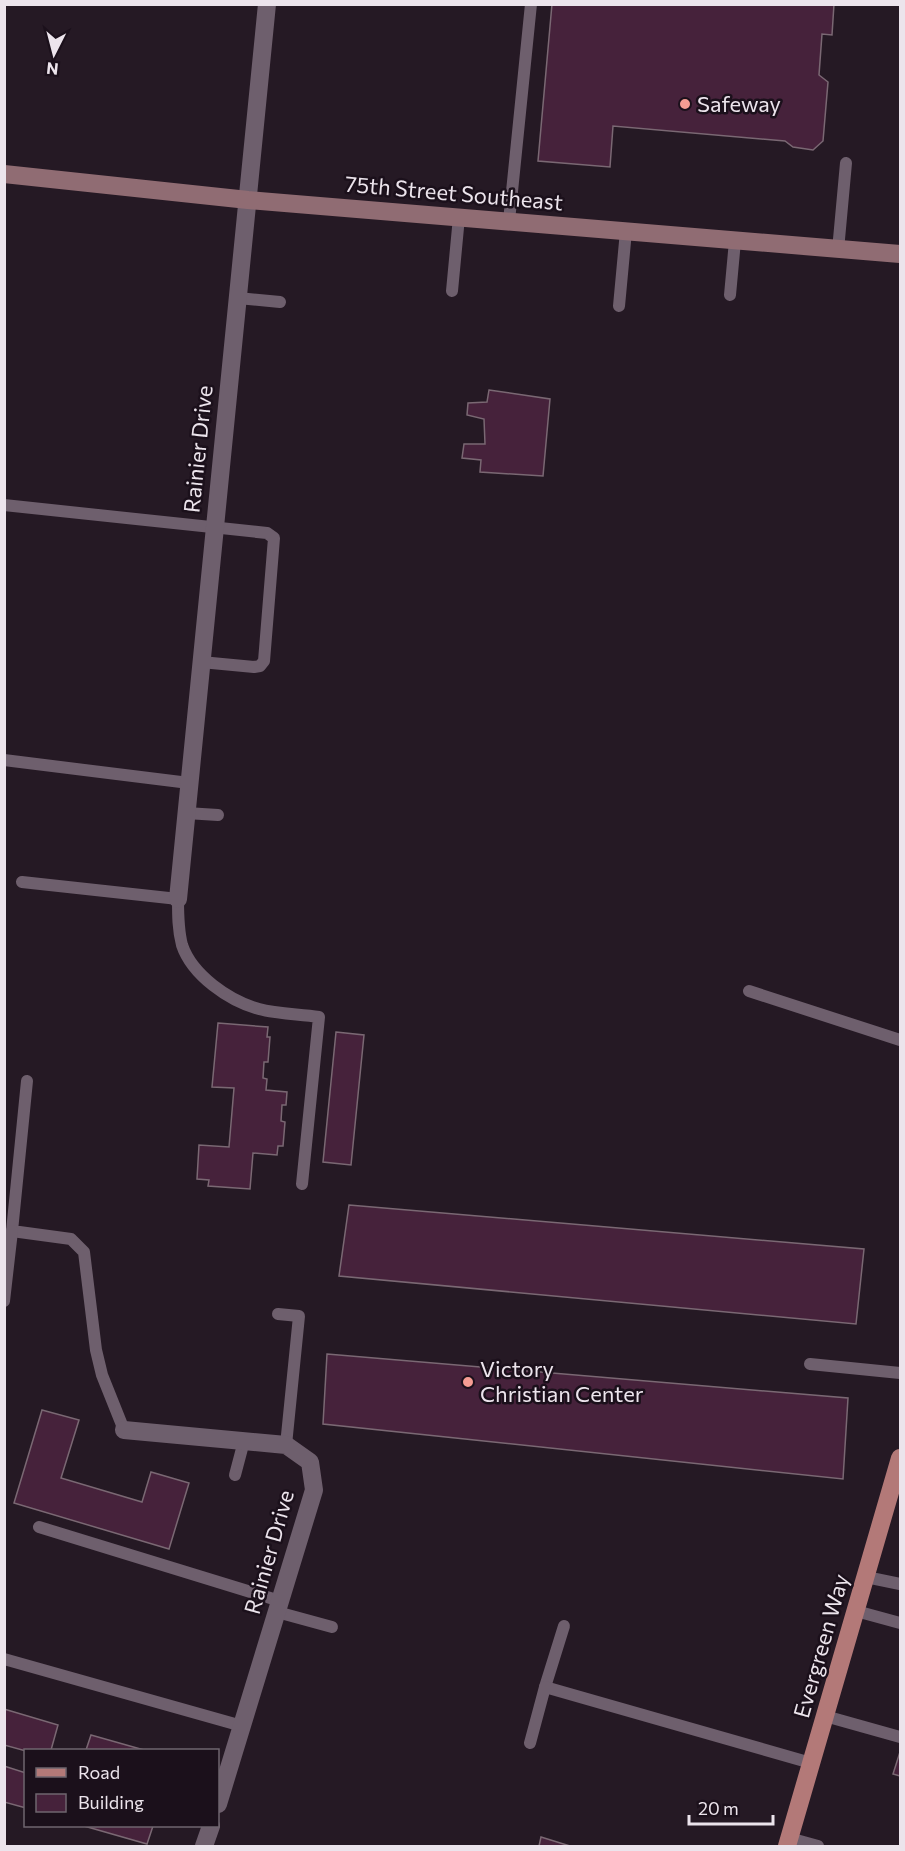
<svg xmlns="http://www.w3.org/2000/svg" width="905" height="1851" font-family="Commissioner,sans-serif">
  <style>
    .building { fill: #46223b; stroke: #7a6873; stroke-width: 1.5 }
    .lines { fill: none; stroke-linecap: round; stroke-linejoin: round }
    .lane { stroke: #6e5f6d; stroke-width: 12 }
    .street { stroke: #6e5f6d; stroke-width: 18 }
    .secondary { stroke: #906c73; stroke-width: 18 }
    .primary { stroke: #b37978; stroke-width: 18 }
    .poi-dot { fill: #f59c93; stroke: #1b101b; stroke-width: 2 }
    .labels { text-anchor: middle; stroke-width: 5; stroke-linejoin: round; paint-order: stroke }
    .poi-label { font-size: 22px; fill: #ece4ec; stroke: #1b101b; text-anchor: start }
    .street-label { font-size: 22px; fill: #ece4ec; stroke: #1b101b }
  </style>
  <rect width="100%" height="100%" fill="#251924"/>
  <!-- building -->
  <g class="building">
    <path d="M552 4H834L832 35 822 34 819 75 828 82 823 141 813 150 793 147 785 141 613 126 610 167 538 161Z"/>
    <path d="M489 390 550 399 543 476 480 472 481 460 462 458 464 444H485L484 419 467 415 468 403 487 402Z"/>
    <path d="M218 1023 268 1027 267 1037H270L268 1062H264L263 1078 267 1079 266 1090 287 1092 286 1105H282L281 1121 285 1122 283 1146H278L277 1155 253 1153 250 1189 208 1186 209 1180 197 1179 199 1145 229 1147 234 1088 212 1087Z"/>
    <path d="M336 1032 364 1035 351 1165 323 1162Z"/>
    <path d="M349 1205 864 1249 856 1324 339 1276Z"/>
    <path d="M327 1354 848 1398 843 1479 323 1424Z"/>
    <path d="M42 1410 79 1420 61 1478 142 1502 151 1472 189 1483 169 1549 14 1503Z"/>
    <path d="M4 1709 58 1725 51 1750 26 1751 4 1745Z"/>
    <path d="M91 1735 144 1750H86Z"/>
    <path d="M900 1752V1776L893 1774Z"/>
    <path d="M4 1766 26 1773V1808L4 1802Z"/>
    <path d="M84 1826H153L147 1844Z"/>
    <path d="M541 1837 570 1846H539Z"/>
  </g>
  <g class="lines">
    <!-- lane -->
    <g class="lane">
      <path d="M509 221 531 4"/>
      <path d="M838 250 846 163"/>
      <path d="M452 291 459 217"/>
      <path d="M730 295 735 241"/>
      <path d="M238 298 280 302"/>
      <path d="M619 306 626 231"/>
      <path d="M4 505 267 533 274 538 264 661 260 666 254 667 201 662"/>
      <path d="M4 760 189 783"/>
      <path d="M186 813 218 815"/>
      <path d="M22 882 178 899C178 915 178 930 182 945 192 975 229 1001 259 1009 277 1014 299 1014 319 1017L302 1184"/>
      <path d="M749 991 900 1040"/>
      <path d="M27 1081 12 1231 71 1239 84 1252 96 1350 102 1375 124 1430"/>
      <path d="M4 1301 12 1231"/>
      <path d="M278 1314 299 1316 286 1445"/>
      <path d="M810 1364 900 1373"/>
      <path d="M235 1475 244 1441"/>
      <path d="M39 1527 280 1601"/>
      <path d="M866 1577 900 1584"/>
      <path d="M856 1611 900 1623"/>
      <path d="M277 1612 332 1627"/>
      <path d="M4 1659 242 1726"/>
      <path d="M545 1687 564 1626"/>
      <path d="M825 1716 900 1737"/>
      <path d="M530 1743 545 1687 811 1763"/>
      <path d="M789 1838 818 1846"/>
    </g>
    <!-- street -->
    <g class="street">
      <path d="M178 899 267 4"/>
      <path d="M124 1430 286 1445 310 1462 314 1490 218 1804"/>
      <path d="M204 1846 211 1826"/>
    </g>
    <!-- secondary -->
    <path class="secondary" d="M4 174 248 200 900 254"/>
    <!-- primary -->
    <path class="primary" d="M787 1846 900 1458"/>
  </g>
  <!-- markers -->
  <g class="poi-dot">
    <circle cx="685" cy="104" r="6"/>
    <circle cx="468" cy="1382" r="6"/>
  </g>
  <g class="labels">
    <!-- poi labels -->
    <g class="poi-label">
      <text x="697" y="112">Safeway</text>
      <text x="480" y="1377">Victory<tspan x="480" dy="25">Christian Center</tspan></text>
    </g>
    <!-- street labels -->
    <g class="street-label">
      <text transform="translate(454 193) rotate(5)" y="8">75th Street Southeast</text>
      <text transform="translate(198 449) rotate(-84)" y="8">Rainier Drive</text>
      <text transform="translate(269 1552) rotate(-74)" y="8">Rainier Drive</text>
      <text transform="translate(821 1646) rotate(-74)" y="8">Evergreen Way</text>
    </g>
  </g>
  <!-- border -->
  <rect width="905" height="1851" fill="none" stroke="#ece4ec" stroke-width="12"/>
  <!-- legend -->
  <rect x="24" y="1749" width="195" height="78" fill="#1b101b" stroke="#6f656f" stroke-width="1.5"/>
  <rect x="36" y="1768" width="30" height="9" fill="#b37978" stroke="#6f656f" stroke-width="1.5"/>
  <text x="78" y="1779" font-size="18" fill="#ece4ec">Road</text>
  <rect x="36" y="1794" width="30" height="18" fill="#46223b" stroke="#6f656f" stroke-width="1.5"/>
  <text x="78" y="1809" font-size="18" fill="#ece4ec">Building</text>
  <!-- north arrow -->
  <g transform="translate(54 54) rotate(186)" stroke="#1b101b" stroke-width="4.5" paint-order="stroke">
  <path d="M0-4.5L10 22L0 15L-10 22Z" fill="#ece4ec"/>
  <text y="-9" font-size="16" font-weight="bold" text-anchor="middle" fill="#ece4ec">N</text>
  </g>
  <!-- scale -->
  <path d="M689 1815v9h84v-9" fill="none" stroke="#ece4ec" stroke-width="3"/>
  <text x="698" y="1815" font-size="18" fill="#ece4ec" stroke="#1b101b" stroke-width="4.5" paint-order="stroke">20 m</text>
</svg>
